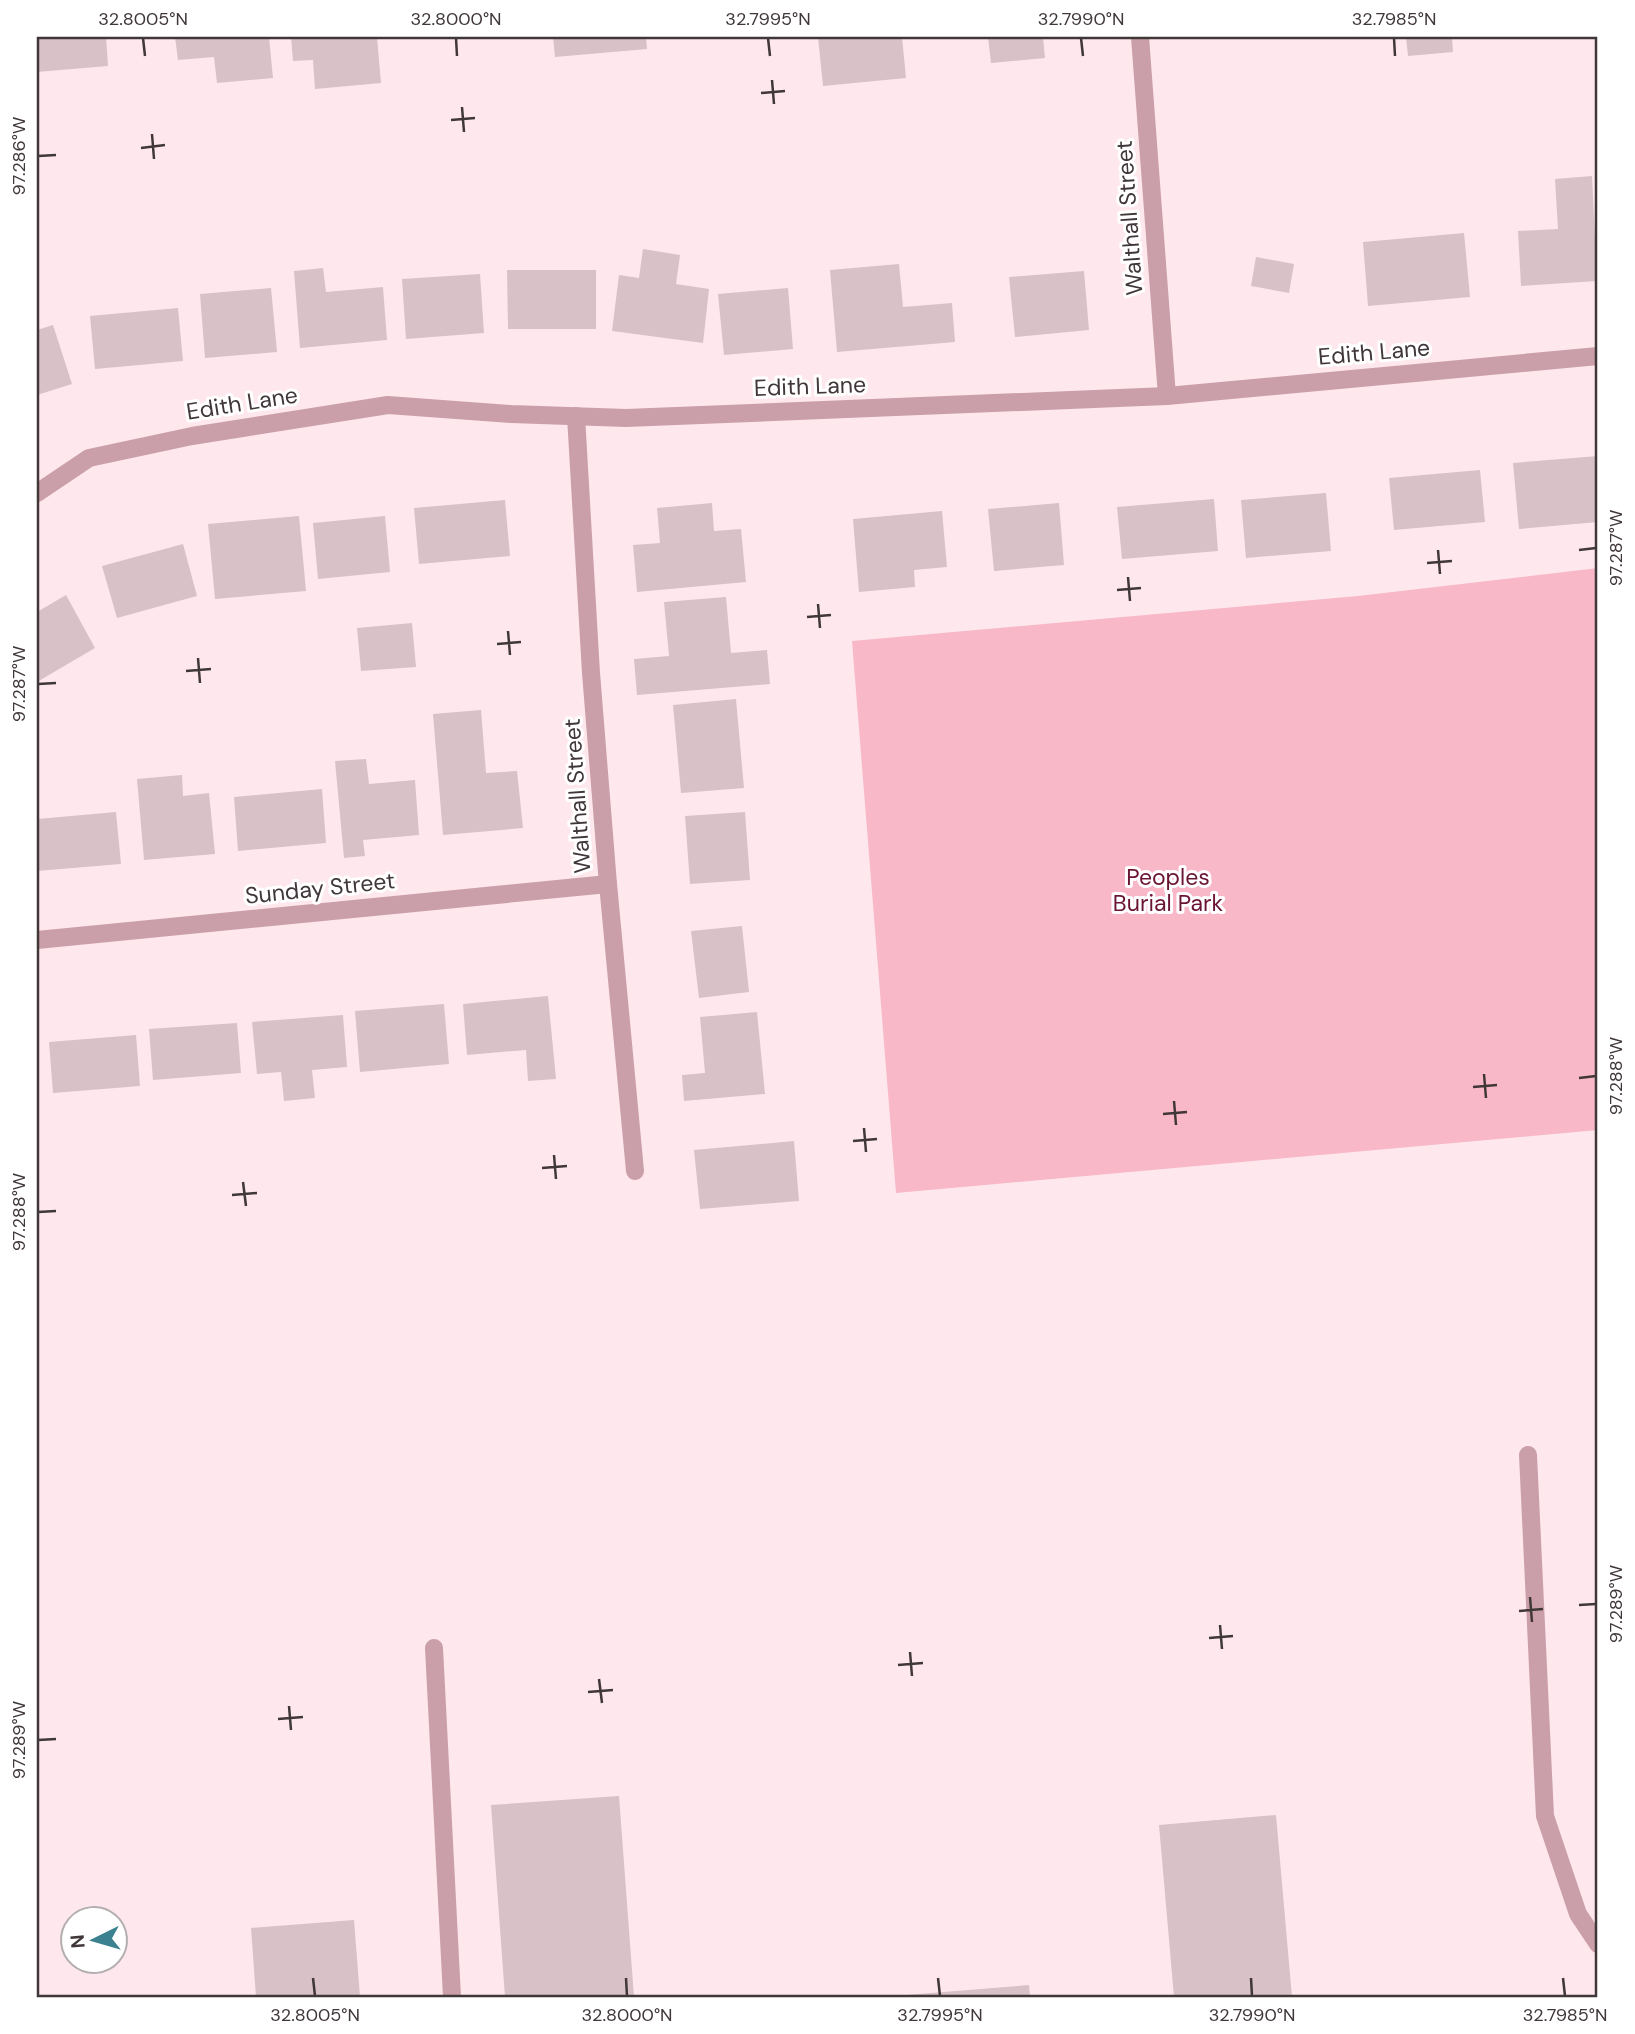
<svg xmlns="http://www.w3.org/2000/svg" width="1635" height="2034" font-family="'DM Sans',sans-serif">
  <style>
    .green { fill: #f8b8c7 }
    .building { fill: #d8c2c7 }
    .lines { fill: none; stroke-linecap: round; stroke-linejoin: round }
    .service { stroke: #cb9fa9; stroke-width: 18 }
    .minor { stroke: #cb9fa9; stroke-width: 18 }
    .ticks { fill: none; stroke: #403739; stroke-width: 2.5 }
    .labels { text-anchor: middle; stroke-width: 6; stroke-linejoin: round; paint-order: stroke }
    .street-label { font-size: 23px; fill: #403739; stroke: #fff }
    .park-label { font-size: 23px; fill: #6a1434; stroke: #fff }
    .neatline { fill: none; stroke: #403739; stroke-width: 2.5 }
    .ticks-label { font-size: 18px; text-anchor: middle; fill: #403739 }
  </style>
  <rect width="100%" height="100%" fill="#fee8ed"/>
  <!-- green -->
  <path class="green" d="M1598 568V1130L896 1193 852 641 1358 596Z"/>
  <!-- building -->
  <g class="building">
    <path d="M49 37H106L108 66 37 72V38Z"/>
    <path d="M175 37H269L273 78 217 83 214 57 178 60Z"/>
    <path d="M291 37H377L381 83 315 89 313 60 293 61Z"/>
    <path d="M553 37H646L647 49 555 57Z"/>
    <path d="M818 37H902L906 78 823 86Z"/>
    <path d="M988 37H1043L1045 58 991 63Z"/>
    <path d="M1406 37H1452L1453 52 1408 56Z"/>
    <path d="M1592 176 1597 281 1521 286 1518 231 1558 229 1555 179Z"/>
    <path d="M1464 233 1470 297 1368 306 1363 242Z"/>
    <path d="M643 249 680 255 676 284 709 289 703 343 612 331 619 275 639 278Z"/>
    <path d="M1256 257 1294 264 1289 293 1251 286Z"/>
    <path d="M899 264 903 307 952 303 955 342 837 352 830 270Z"/>
    <path d="M323 268 326 292 383 287 387 340 300 348 294 271Z"/>
    <path d="M507 270H596V329H508Z"/>
    <path d="M1084 271 1089 330 1015 337 1009 277Z"/>
    <path d="M480 274 484 333 406 339 402 279Z"/>
    <path d="M271 288 277 352 205 358 200 294Z"/>
    <path d="M788 288 793 349 724 355 718 294Z"/>
    <path d="M178 308 183 361 95 369 90 316Z"/>
    <path d="M53 325 72 384 37 395V330Z"/>
    <path d="M1598 456V522L1519 529 1513 463Z"/>
    <path d="M1480 470 1485 522 1394 530 1389 478Z"/>
    <path d="M1326 493 1331 551 1246 558 1241 500Z"/>
    <path d="M1214 499 1218 551 1122 559 1117 507Z"/>
    <path d="M505 500 510 556 419 564 414 508Z"/>
    <path d="M712 503 714 531 741 529 746 582 637 592 633 545 660 543 657 508Z"/>
    <path d="M1059 503 1064 565 994 571 988 509Z"/>
    <path d="M942 511 947 567 914 570 915 587 859 592 853 519Z"/>
    <path d="M299 516 306 591 215 599 208 524Z"/>
    <path d="M385 516 390 572 318 579 313 523Z"/>
    <path d="M183 544 197 596 117 618 102 566Z"/>
    <path d="M66 595 95 648 37 682V612Z"/>
    <path d="M726 597 731 653 767 650 770 684 637 695 634 659 669 656 664 602Z"/>
    <path d="M412 623 416 667 361 671 357 628Z"/>
    <path d="M736 699 744 788 681 793 673 705Z"/>
    <path d="M481 710 486 773 517 771 523 828 443 835 433 714Z"/>
    <path d="M366 759 369 784 415 780 419 835 363 840 365 856 344 858 335 761Z"/>
    <path d="M182 775 183 796 209 793 215 854 144 860 137 779Z"/>
    <path d="M322 789 326 843 238 851 234 797Z"/>
    <path d="M116 812 121 864 37 871V819Z"/>
    <path d="M745 812 750 880 690 884 685 816Z"/>
    <path d="M742 926 749 992 699 998 691 931Z"/>
    <path d="M548 996 556 1079 528 1081 526 1050 467 1055 463 1004Z"/>
    <path d="M444 1004 449 1064 360 1072 355 1011Z"/>
    <path d="M757 1012 765 1094 684 1101 682 1075 705 1073 700 1017Z"/>
    <path d="M343 1015 347 1067 312 1070 315 1098 284 1101 281 1072 257 1074 252 1022Z"/>
    <path d="M237 1023 241 1073 153 1080 149 1029Z"/>
    <path d="M136 1035 140 1086 53 1093 49 1042Z"/>
    <path d="M794 1141 799 1201 700 1209 694 1150Z"/>
    <path d="M619 1796 634 1997H505L491 1805Z"/>
    <path d="M1276 1815 1292 1997H1174L1159 1825Z"/>
    <path d="M354 1920 360 1997H256L251 1928Z"/>
    <path d="M1029 1985 1030 1997H906V1995Z"/>
  </g>
  <g class="lines">
    <!-- service -->
    <g class="service">
      <path d="M1528 1455 1545 1816 1578 1914 1598 1944"/>
      <path d="M434 1648 452 1997"/>
    </g>
    <!-- minor -->
    <g class="minor">
      <path d="M1140 37 1167 396"/>
      <path d="M576 416 591 673 608 884 635 1171"/>
      <path d="M37 493 89 458 192 436 388 405 511 414 626 418 1167 396 1598 356"/>
      <path d="M37 940 608 884"/>
    </g>
  </g>
  <!-- ticks -->
  <path class="ticks" d="M143 38 145 56M456 38 457 56M768 38 770 56M1081 38 1083 56M1394 38 1395 56M772 80 774 104M761 93 785 91M462 107 464 132M451 120 475 118M152 134 154 159M141 148 165 145M38 156 56 155M1438 550 1440 574M1579 550 1596 548M1427 563 1452 561M1128 577 1130 601M1117 590 1141 588M818 604 820 628M807 617 831 615M508 631 510 655M497 644 521 642M198 658 200 683M186 671 211 669M38 684 56 683M1484 1074 1486 1098M1579 1078 1596 1076M1473 1087 1497 1085M1174 1101 1176 1125M1163 1114 1187 1112M864 1128 866 1152M853 1141 877 1139M554 1155 556 1179M542 1168 567 1166M243 1182 246 1206M232 1195 257 1193M38 1212 56 1211M1530 1597 1532 1622M1579 1605 1596 1604M1519 1611 1543 1609M1220 1625 1222 1649M1209 1638 1233 1636M910 1652 912 1676M898 1665 923 1663M599 1679 602 1703M588 1692 613 1690M289 1706 291 1730M278 1719 303 1717M38 1740 56 1739M313 1978 315 1996M626 1978 627 1996M938 1978 940 1996M1251 1978 1252 1996M1563 1978 1565 1996"/>
  <g class="labels">
    <!-- street labels -->
    <g class="street-label">
      <text transform="translate(1129 218) rotate(-94)" y="8">Walthall Street</text>
      <text transform="translate(1374 352) rotate(-5)" y="8">Edith Lane</text>
      <text transform="translate(810 386) rotate(-2)" y="8">Edith Lane</text>
      <text transform="translate(242 403) rotate(-9)" y="8">Edith Lane</text>
      <text transform="translate(577 796) rotate(-94)" y="8">Walthall Street</text>
      <text transform="translate(320 888) rotate(-6)" y="8">Sunday Street</text>
    </g>
    <!-- park labels -->
    <g class="park-label">
      <text x="1168" y="885">Peoples<tspan x="1168" dy="26">Burial Park</tspan></text>
    </g>
  </g>
  <!-- border -->
  <rect width="1635" height="2034" fill="none" stroke="#ffffff" stroke-width="77"/>
  <!-- north arrow -->
  <g transform="translate(94 1940) rotate(265)"><circle r="33" fill="#ffffff" stroke="#b3afb0" stroke-width="2"/>
  <path d="M0-5L12 26L0 18L-12 26Z" fill="#3c818f"/>
  <text y="-10" font-size="19" font-weight="bold" text-anchor="middle" fill="#403739">N</text>
  </g>
  <rect x="38" y="38" width="1558" height="1958" class="neatline"/>
  <g class="ticks-label">
    <text x="143" y="25">32.8005°N</text>
    <text x="456" y="25">32.8000°N</text>
    <text x="768" y="25">32.7995°N</text>
    <text x="1081" y="25">32.7990°N</text>
    <text x="1394" y="25">32.7985°N</text>
    <text transform="translate(19 156) rotate(-90)" y="6">97.286°W</text>
    <text transform="translate(1616 548) rotate(-90)" y="6">97.287°W</text>
    <text transform="translate(19 684) rotate(-90)" y="6">97.287°W</text>
    <text transform="translate(1616 1076) rotate(-90)" y="6">97.288°W</text>
    <text transform="translate(19 1212) rotate(-90)" y="6">97.288°W</text>
    <text transform="translate(1616 1604) rotate(-90)" y="6">97.289°W</text>
    <text transform="translate(19 1740) rotate(-90)" y="6">97.289°W</text>
    <text x="315" y="2021">32.8005°N</text>
    <text x="627" y="2021">32.8000°N</text>
    <text x="940" y="2021">32.7995°N</text>
    <text x="1252" y="2021">32.7990°N</text>
    <text x="1565" y="2021">32.7985°N</text>
  </g>
</svg>
